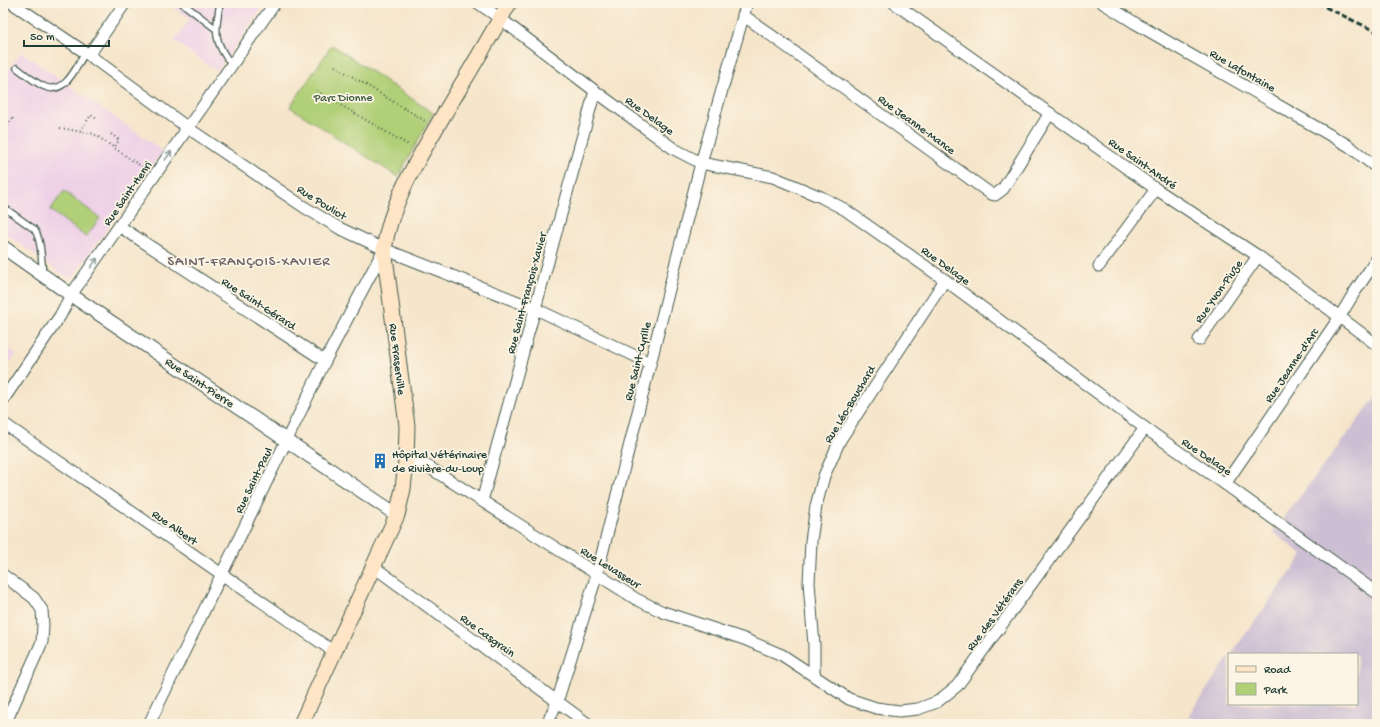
<svg xmlns="http://www.w3.org/2000/svg" width="1380" height="727" font-family="'Gochi Hand',sans-serif">
  <style>
    .built { fill: #eed0e7 }
    .industrial { fill: #ccbed3 }
    .green { fill: #b0cf77; stroke: #688656 }
    .lines { fill: none; stroke-linecap: round; stroke-linejoin: round }
    .service-casing { stroke: #3f564a; stroke-width: 8 }
    .minor-casing { stroke: #3f564a; stroke-width: 13 }
    .tertiary-casing { stroke: #3f564a; stroke-width: 15 }
    .secondary-casing { stroke: #3f564a; stroke-width: 17 }
    .path { stroke: #3f564a; stroke-width: 2; stroke-dasharray: 1 3; stroke-linecap: butt }
    .service { stroke: #fff; stroke-width: 5.5 }
    .minor { stroke: #fff; stroke-width: 11 }
    .tertiary { stroke: #fff; stroke-width: 13 }
    .secondary { stroke: #fde5c5; stroke-width: 15 }
    .rail { stroke: #1f3d34; stroke-width: 3; stroke-dasharray: 6 3; stroke-linecap: butt }
    .oneway { stroke: #8f9e9a }
    .labels { text-anchor: middle; stroke-width: 3.5; stroke-linejoin: round; paint-order: stroke }
    .street-label { font-size: 12px; fill: #1f3d34; stroke: #fcf5e5 }
    .park-label { font-size: 12px; fill: #3c5a41; stroke: #fcf5e5 }
    .poi-label { font-size: 12px; fill: #1f3d34; stroke: #fcf5e5; text-anchor: start }
    .quarter-label { font-size: 14px; letter-spacing: 1px; fill: #6a6368; stroke: #fcf5e5 }
  </style>
  <rect width="100%" height="100%" fill="#fcf5e5"/>
  <filter id="ink" filterUnits="userSpaceOnUse"><feTurbulence type="fractalNoise" baseFrequency=".025" numOctaves="2"/><feDisplacementMap in="SourceGraphic" scale="8" xChannelSelector="R" yChannelSelector="G"/><feConvolveMatrix kernelMatrix="1 2 1 2 8 2 1 2 1" color-interpolation-filters="sRGB"/></filter>
  <filter id="wash" filterUnits="userSpaceOnUse"><feTurbulence type="fractalNoise" baseFrequency=".012" numOctaves="4" result="noise"/><feDisplacementMap in="SourceGraphic" scale="16" xChannelSelector="R" yChannelSelector="G"/><feGaussianBlur stdDeviation="0.9" result="paint"/><feColorMatrix in="noise" values="0 0 0 0 0 0 0 0 0 0 0 0 0 0 0 0 0 1.4 0 .05"/><feComposite in="paint" operator="in"/></filter>
  <g filter="url(#wash)">
    <rect width="100%" height="100%" fill="#f5e5ca"/>
    <!-- built -->
    <g class="built">
      <path d="M167 3H266L217 71 174 41 190 19Z"/>
      <path d="M21 52 163 151 72 278 65 276 3 232V79Z"/>
      <path d="M3 345 16 354 3 373Z"/>
    </g>
    <!-- industrial -->
    <path class="industrial" d="M1377 395V724H1199L1188 716 1229 657V704H1357V654H1231L1303 555 1273 532Z"/>
    <!-- green -->
    <g class="green">
      <path d="M332 45 433 113 398 177 290 107Z"/>
      <path d="M64 191 100 218 86 237 50 210Z"/>
    </g>
  </g>
  <g filter="url(#ink)">
    <g class="lines">
      <defs>
        <g id="service">
          <path d="M182 3 216 29"/>
          <path d="M220 3C215 31 213 42 232 65"/>
          <path d="M17 68C25 74 34 82 43 86 65 97 76 67 85 53"/>
          <path d="M3 207 34 229C42 240 41 260 43 273"/>
        </g>
        <g id="minor">
          <path d="M12 3 89 55 188 128 304 207 339 228 384 249 536 309 650 363"/>
          <path d="M478 3 501 19 595 91 674 149 701 163 773 177 821 197 844 209 945 280 1145 428 1225 484 1377 593"/>
          <path d="M894 3 1156 189 1258 256 1377 345"/>
          <path d="M1103 3 1135 23 1349 146 1377 168"/>
          <path d="M743 15 991 194 995 195 1003 189 1050 113"/>
          <path d="M89 55 125 3"/>
          <path d="M119 226 325 361"/>
          <path d="M1099 266 1156 189"/>
          <path d="M1199 340 1258 256"/>
          <path d="M3 400 60 316 71 295 275 3"/>
          <path d="M3 423 333 651"/>
          <path d="M406 460 427 466 636 599 663 612 744 639 782 655 849 699 876 708 899 711 918 709 937 702 957 686 1145 428"/>
          <path d="M1225 484 1339 318 1354 293 1377 259"/>
          <path d="M482 501 595 91"/>
          <path d="M374 567 588 724"/>
          <path d="M3 575 34 598 42 610 43 625 42 642 5 724"/>
          <path d="M814 675V645L809 583 811 541 816 506 824 476 840 440 945 280"/>
          <path d="M149 724 325 361 384 249"/>
          <path d="M547 724 557 702 597 574 701 163 747 3"/>
        </g>
        <path id="tertiary" d="M3 247 71 295 397 515"/>
        <path id="secondary" d="M301 724 397 515 403 489 406 460 407 426 384 249C391 202 417 161 440 121 463 82 487 43 509 3"/>
      </defs>
      <!-- service casing -->
      <use href="#service" class="service-casing"/>
      <!-- minor casing -->
      <use href="#minor" class="minor-casing"/>
      <!-- tertiary casing -->
      <use href="#tertiary" class="tertiary-casing"/>
      <!-- secondary casing -->
      <use href="#secondary" class="secondary-casing"/>
      <!-- path -->
      <g class="path">
        <path d="M335 66 425 121"/>
        <path d="M317 91 410 146"/>
        <path d="M60 128 94 134 145 169"/>
        <path d="M80 131 91 115 97 119"/>
        <path d="M3 132 13 118"/>
        <path d="M111 134 119 140 114 148"/>
      </g>
      <!-- service -->
      <use href="#service" class="service"/>
      <!-- minor -->
      <use href="#minor" class="minor"/>
      <!-- tertiary -->
      <use href="#tertiary" class="tertiary"/>
      <!-- secondary -->
      <use href="#secondary" class="secondary"/>
      <!-- rail -->
      <path class="rail" d="M1317 3 1377 32"/>
    </g>
    <!-- one-way arrows -->
    <defs><path id="oneway-shaft" d="M-6 0H5M1.5-3L5.5 0L1.5 3" fill="none" stroke-width="1.6" stroke-linecap="round" stroke-linejoin="round"/></defs>
    <g class="oneway">
      <use href="#oneway-shaft" transform="translate(168 156) rotate(-55)"/>
      <use href="#oneway-shaft" transform="translate(94 263) rotate(-55)"/>
    </g>
  </g>
  <!-- icons -->
  <defs>
    <symbol id="building-bare" viewBox="-9 -9 18 18"><path d="M-4-6H4V6H1V3H-1V6H-4ZM-2.5-4.3h1.7v1.8h-1.7ZM.8-4.3h1.7v1.8H.8ZM-2.5-1h1.7V.8h-1.7ZM.8-1h1.7V.8H.8Z" fill="#1f6fb2" stroke="#fcf5e5" stroke-width="2.5" paint-order="stroke"/></symbol>
  </defs>
  <g fill-rule="evenodd">
    <use href="#building-bare" x="369" y="450" width="22" height="22"/>
  </g>
  <g class="labels">
    <!-- street labels -->
    <g class="street-label">
      <text transform="translate(1243 70) rotate(30)" y="4">Rue Lafontaine</text>
      <text transform="translate(650 115) rotate(36)" y="4">Rue Delage</text>
      <text transform="translate(917 124) rotate(36)" y="4">Rue Jeanne-Mance</text>
      <text transform="translate(1143 163) rotate(35)" y="4">Rue Saint-André</text>
      <text transform="translate(127 193) rotate(-55)" y="4">Rue Saint-Henri</text>
      <text transform="translate(322 202) rotate(32)" y="4">Rue Pouliot</text>
      <text transform="translate(946 265) rotate(36)" y="4">Rue Delage</text>
      <text transform="translate(1218 291) rotate(-55)" y="4">Rue Yvon-Piuze</text>
      <text transform="translate(526 293) rotate(-75)" y="4">Rue Saint-François-Xavier</text>
      <text transform="translate(259 303) rotate(33)" y="4">Rue Saint-Gérard</text>
      <text transform="translate(398 359) rotate(83)" y="4">Rue Fraserville</text>
      <text transform="translate(637 361) rotate(-76)" y="4">Rue Saint-Cyrille</text>
      <text transform="translate(1291 365) rotate(-56)" y="4">Rue Jeanne-d'Arc</text>
      <text transform="translate(200 382) rotate(34)" y="4">Rue Saint-Pierre</text>
      <text transform="translate(849 404) rotate(-59)" y="4">Rue Léo-Bouchard</text>
      <text transform="translate(1207 456) rotate(34)" y="4">Rue Delage</text>
      <text transform="translate(253 480) rotate(-64)" y="4">Rue Saint-Paul</text>
      <text transform="translate(175 527) rotate(35)" y="4">Rue Albert</text>
      <text transform="translate(611 567) rotate(32)" y="4">Rue Levasseur</text>
      <text transform="translate(994 614) rotate(-54)" y="4">Rue des Vétérans</text>
      <text transform="translate(488 635) rotate(36)" y="4">Rue Casgrain</text>
    </g>
    <!-- park labels -->
    <g class="park-label">
      <text x="343" y="101">Parc Dionne</text>
    </g>
    <!-- poi labels -->
    <g class="poi-label">
      <text x="392" y="458">Hôpital Vétérinaire<tspan x="392" dy="14">de Rivière-du-Loup</tspan></text>
    </g>
    <!-- quarter labels -->
    <g class="quarter-label">
      <text x="249" y="265">SAINT-FRANÇOIS-XAVIER</text>
    </g>
  </g>
  <!-- margin -->
  <rect width="1380" height="727" fill="none" stroke="#fcf5e5" stroke-width="16"/>
  <!-- legend -->
  <rect x="1228" y="653" width="130" height="52" fill="#fcf5e5" stroke="#a4ab9e"/>
  <rect x="1236" y="666" width="20" height="6" fill="#fde5c5" stroke="#a4ab9e"/>
  <text x="1264" y="673" font-size="12" fill="#1f3d34">Road</text>
  <rect x="1236" y="683" width="20" height="12" fill="#b0cf77" stroke="#a4ab9e"/>
  <text x="1264" y="693" font-size="12" fill="#1f3d34">Park</text>
  <!-- scale -->
  <path d="M24 40v6h85v-6" fill="none" stroke="#1f3d34" stroke-width="2"/>
  <text x="30" y="40" font-size="12" fill="#1f3d34" stroke="#fcf5e5" stroke-width="3" paint-order="stroke">50 m</text>
</svg>
